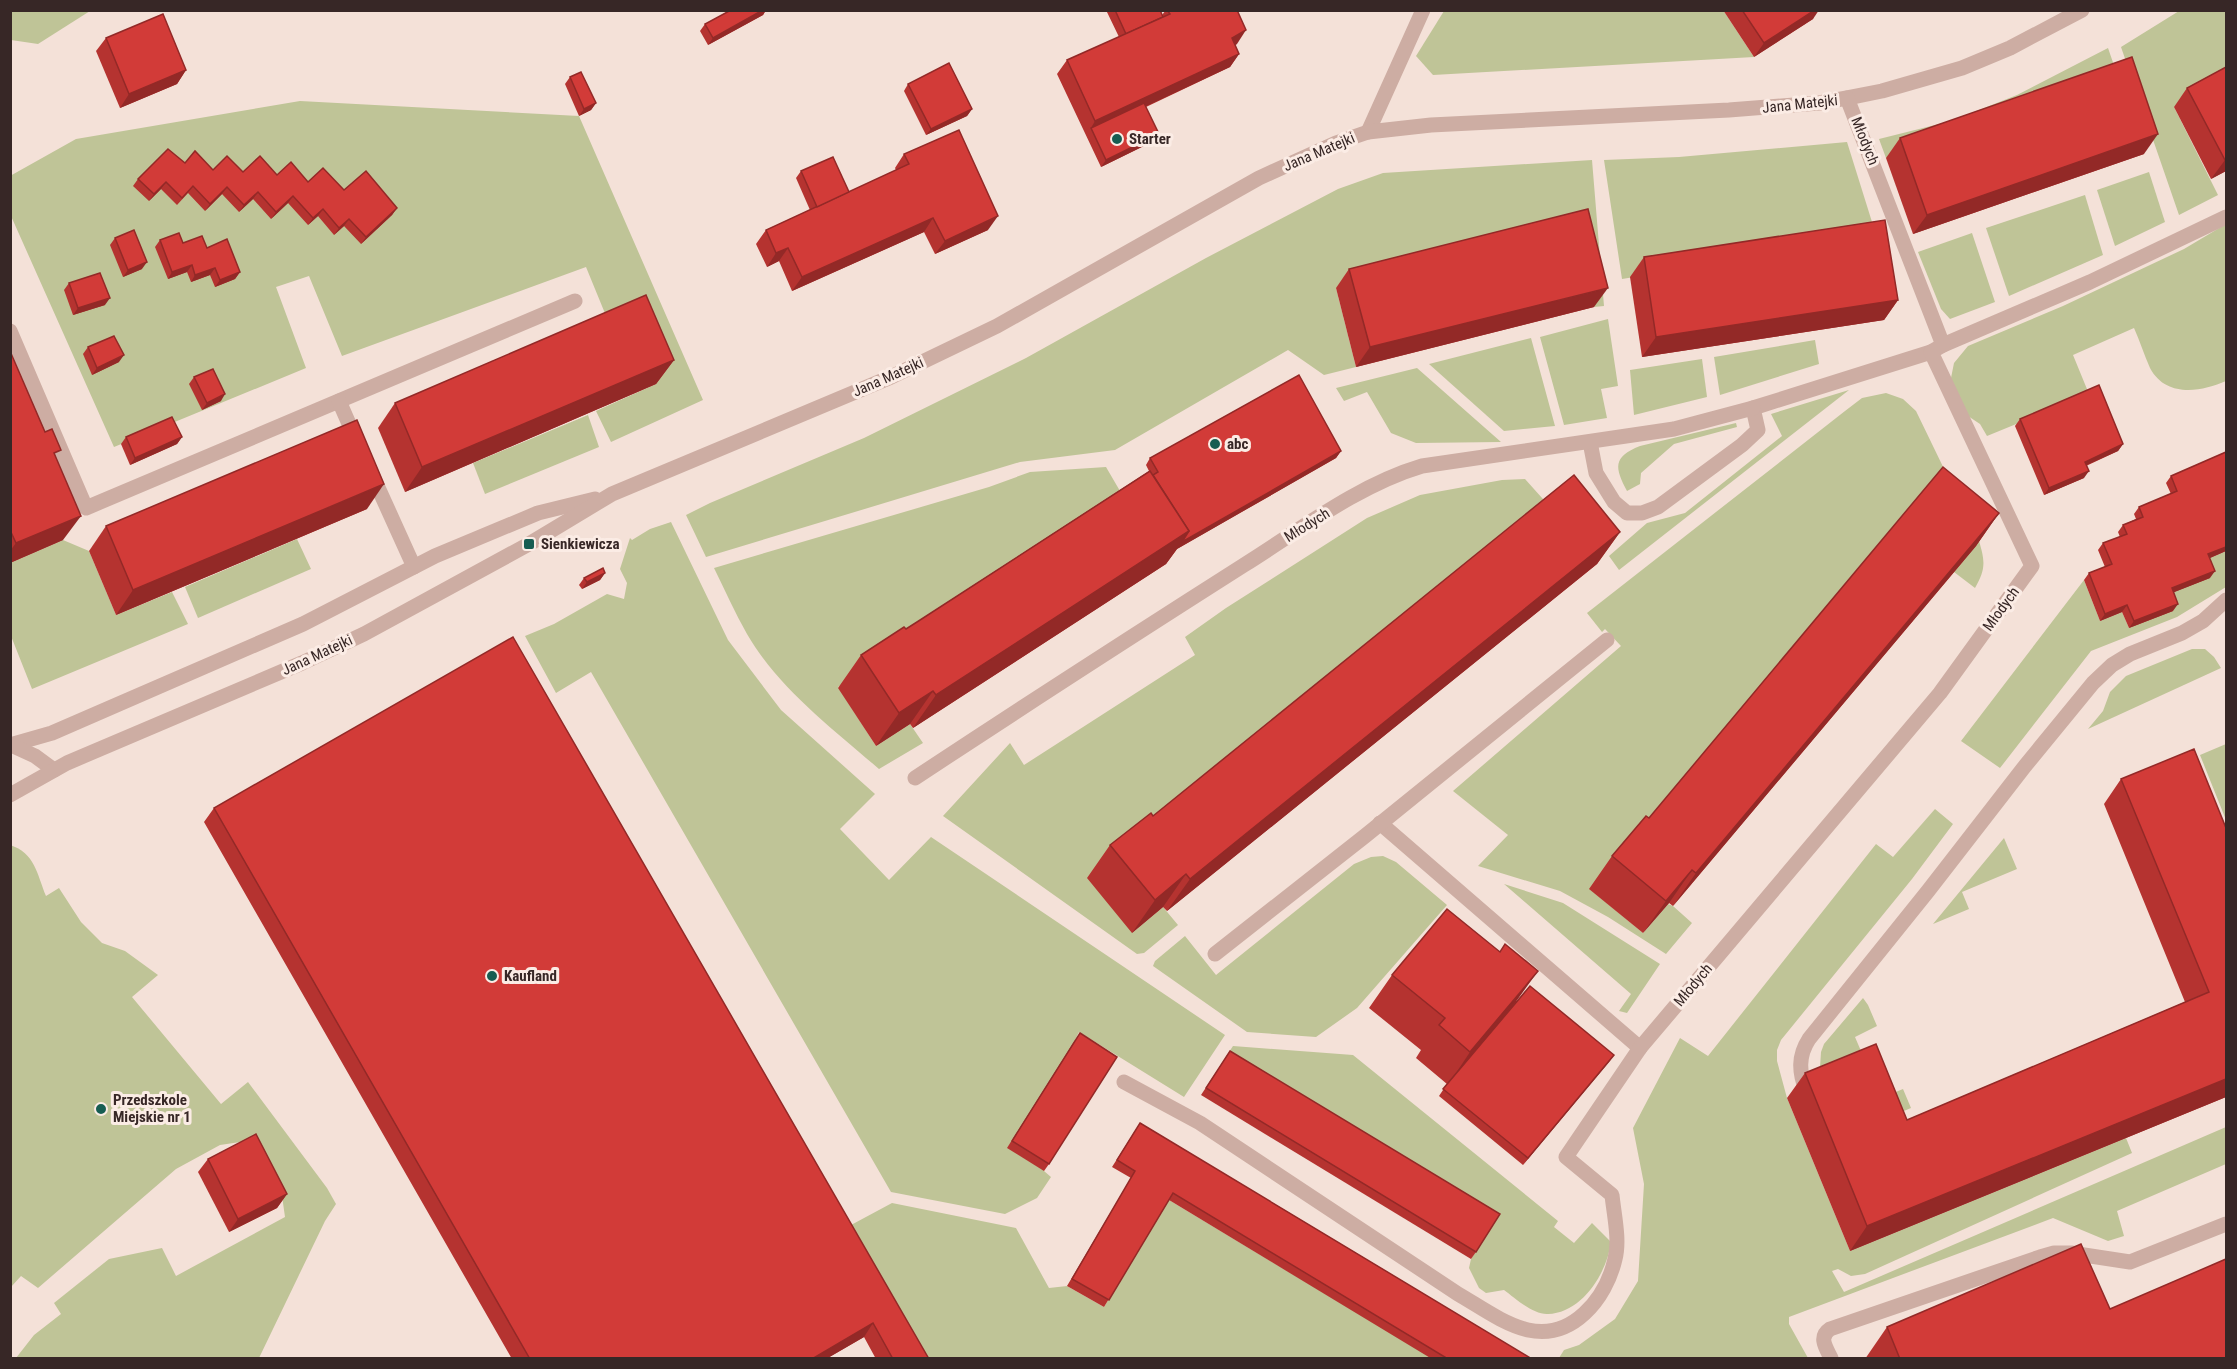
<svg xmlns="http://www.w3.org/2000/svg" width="2237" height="1369" font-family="'Roboto Condensed',sans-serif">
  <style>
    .green { fill: #bfc497 }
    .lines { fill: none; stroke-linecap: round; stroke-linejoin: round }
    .minor { stroke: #cdada3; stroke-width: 15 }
    .wall { fill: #b53330 }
    .shaded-wall { fill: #932927 }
    .building { fill: #d23b38; stroke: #932927; stroke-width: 1.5 }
    .poi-dot { fill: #175d52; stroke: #fbece5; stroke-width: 2 }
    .labels { text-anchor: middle; stroke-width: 6; stroke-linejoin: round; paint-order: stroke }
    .street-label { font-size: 15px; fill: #372726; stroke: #fbece5 }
    .poi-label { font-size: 15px; font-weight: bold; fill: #372726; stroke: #fbece5; text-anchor: start }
  </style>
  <rect width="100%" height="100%" fill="#f4e1d8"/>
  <!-- green -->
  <g class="green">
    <path d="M1723 10 1754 57 1433 75 1416 56 1444 11Z"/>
    <path d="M10 11 11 10 90 11 38 44 11 40Z"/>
    <path d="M2179 11H2226V79L2174 107 2218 195 2179 215 2121 47Z"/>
    <path d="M2108 48 2118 77 1886 158 1879 139 1951 121 2017 95Z"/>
    <path d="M300 101 579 116 703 400 611 442 596 411 656 384 611 328 586 267 342 356 309 276 276 287 306 368 114 447 11 216 10 176 76 139Z"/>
    <path d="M1847 142 1877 238 1622 279 1604 160 1679 157Z"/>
    <path d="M1592 160 1604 306 1594 307 1574 229 1336 288 1356 367 1324 375 1288 350 1115 450 1020 462 706 557 686 515 710 503 864 438 1026 358 1206 258 1338 189 1383 173Z"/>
    <path d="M2149 172 2165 222 2115 246 2097 190Z"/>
    <path d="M2085 195 2103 255 2009 296 1986 228Z"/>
    <path d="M2226 224V381C2201 392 2166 398 2150 368 2144 355 2140 341 2134 328L2073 355 2089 394 1987 436 1980 424 1962 412 1950 383 1954 363 1968 346 2063 306 2184 249Z"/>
    <path d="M1972 233 1995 302 1950 319 1941 309 1918 252Z"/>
    <path d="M1608 319 1618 386 1601 389 1607 418 1564 425 1540 337Z"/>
    <path d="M1531 338 1555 426 1504 431 1429 364Z"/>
    <path d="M1815 340 1819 364 1720 395 1714 357Z"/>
    <path d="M1702 359 1707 397 1634 415 1630 370Z"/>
    <path d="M1417 368 1501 442 1416 443 1391 433 1367 392 1344 401 1336 388Z"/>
    <path d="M1849 390 1619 570 1609 556 1647 523 1685 513 1782 436 1771 414Z"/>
    <path d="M1886 393 1903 399 1916 411 1979 541C1985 561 1986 569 1975 588L1954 572 1590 889 1643 933 1668 904 1673 906 1692 923 1666 954 1608 917 1560 891 1478 866 1508 835 1453 791 1621 646 1605 629 1602 632 1587 613 1845 411 1862 398Z"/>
    <path d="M588 415 599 447 485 494 473 463Z"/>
    <path d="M1736 423 1737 427 1674 444 1641 473 1640 484 1627 491C1615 468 1612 457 1640 446Z"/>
    <path d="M1106 467 1127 503 838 687 876 746 910 724 923 743 879 769C833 729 779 689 747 634 735 613 725 590 714 568L989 487 1030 472Z"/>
    <path d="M1525 479 1551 508 1132 933 1163 907 1178 925 1144 953 1137 954 943 816 1010 743 1024 765 1195 655 1185 637 1226 608 1367 518 1420 495 1502 480Z"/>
    <path d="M671 522 728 640 781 710 875 794 840 829 889 880 931 837 1225 1035 1184 1097 1079 1032 1075 1040 1044 1171 1051 1177 1037 1198 1005 1214 891 1192 591 672 556 693 525 636 554 624 607 594 624 599 627 583 620 569 630 538 632 540 650 529Z"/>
    <path d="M297 539 311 569 198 618 185 587Z"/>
    <path d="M63 540 89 551 116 615 172 592 188 624 32 689 11 636 10 563Z"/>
    <path d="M2226 551V587L2177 617 2091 651 2000 768 1961 741 2084 580 2100 621 2122 612 2129 628 2203 561Z"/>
    <path d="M2192 649H2205L2214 657 2221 668 2088 729 2103 711 2110 692 2126 676Z"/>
    <path d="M2226 744V820L2200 755Z"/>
    <path d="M1935 809 1953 824 1912 879 1781 1040 1777 1050V1061L1787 1098 1850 1251 2126 1138 2132 1153 1865 1274 1851 1276 1838 1269 1832 1271 1844 1292 2226 1127V1164L2117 1211 2124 1236 2108 1241 2053 1218 1789 1317V1324L1808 1358H1559L1564 1350 1579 1345 1615 1319 1638 1281 1644 1184 1633 1128 1680 1038 1708 1056 1876 844 1893 857Z"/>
    <path d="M2004 838 2017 869 1962 892 1969 909 1933 924Z"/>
    <path d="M10 845C35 853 37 874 46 896L59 888 81 922 102 943 125 951 158 975 132 997 221 1104 248 1082 327 1188 336 1204 325 1221 259 1358H16L34 1335 61 1314 54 1303 109 1259 162 1248 176 1276 285 1217 282 1196 247 1141 220 1145 176 1169 38 1288 21 1276 11 1287Z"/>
    <path d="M1383 856 1396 862 1447 905 1357 1008 1316 1037 1247 1032 1153 966 1155 961 1185 936 1216 975 1354 864 1371 857Z"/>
    <path d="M1504 884 1563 903 1660 964 1627 1013 1619 1011 1631 994Z"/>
    <path d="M1863 998 1868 1005 1877 1026 1855 1037 1881 1098 1903 1089 1911 1108 1880 1121 1820 1068 1821 1052 1824 1044Z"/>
    <path d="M1233 1046 1353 1055 1558 1221 1554 1227 1574 1243 1592 1223 1611 1242C1607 1273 1582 1313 1548 1314 1533 1315 1515 1298 1504 1290L1486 1293 1479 1288 1469 1268 1471 1259 1495 1221 1225 1058Z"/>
    <path d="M1169 1200 1432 1358H911L838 1232 892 1203 1016 1228 1049 1288 1067 1286 1104 1307Z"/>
  </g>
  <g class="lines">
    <!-- minor -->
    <g class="minor">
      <path d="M1368 132 1423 10"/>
      <path d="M10 331 86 508 575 301"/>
      <path d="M1943 345 2090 282 2226 217"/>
      <path d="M339 401 357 442"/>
      <path d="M1590 442 1596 473 1614 502 1627 513H1642L1658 507 1742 445 1758 430 1753 408 1931 352"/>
      <path d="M371 472 414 567"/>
      <path d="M10 745 52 733 303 624 435 556 538 513 595 499"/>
      <path d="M11 745 35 756 54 770"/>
      <path d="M915 778C1024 706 1134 635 1244 565 1300 530 1358 485 1422 466L1674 429 1753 408"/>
      <path d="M10 795 67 763 302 663 364 634 529 544 612 494 891 377 997 326 1259 178 1336 143 1368 132 1431 125 1729 110 1819 103 1847 98 1882 91 1962 68 2010 48 2082 10"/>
      <path d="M1380 823 1640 1048"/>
      <path d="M1215 954 1365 836 1607 640"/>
      <path d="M1124 1082 1200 1123 1458 1294C1479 1306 1503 1324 1528 1330 1572 1340 1606 1299 1615 1259 1620 1240 1614 1215 1612 1195L1566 1157 1640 1048 1940 693 2032 566 1931 352 1943 345 1847 98"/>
      <path d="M1806 1090C1799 1072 1798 1056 1809 1039L1928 891 2025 766 2093 683 2112 665 2130 654 2182 633 2203 621 2226 600"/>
      <path d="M1831 1358C1826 1348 1818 1337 1830 1329L2040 1257 2054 1253H2071L2130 1262 2226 1224"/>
    </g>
  </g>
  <!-- wall -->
  <g class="wall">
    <path d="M725 10H766L763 15 708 45 700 31 705 24 726 13Z"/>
    <path d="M1106 10H1160L1162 15 1166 10H1237V44L1235 45 1239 54 1230 67 1146 107 1154 141 1101 167 1057 74 1067 60 1119 37Z"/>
    <path d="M1723 10H1815L1813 19 1754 57Z"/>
    <path d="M106 38 186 70 177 84 120 108 96 51Z"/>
    <path d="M2226 67V171L2211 179 2174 107 2187 88Z"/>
    <path d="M570 77 596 103 591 110 579 116 565 84Z"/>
    <path d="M908 84 972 109 967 116 926 135 904 91Z"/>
    <path d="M1900 138 2144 154 1913 234 1886 158Z"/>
    <path d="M904 154 988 230 935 254 924 232 792 291 779 261 767 267 756 244 766 230 810 210 796 178 801 171 849 192 896 170 895 168Z"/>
    <path d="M185 163 213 170 277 175 344 190 397 208 392 215 361 244 344 226 334 235 318 216 308 225 288 203 271 219 253 199 239 212 222 194 205 211 188 193 177 205 161 189 149 201 133 186 138 179Z"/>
    <path d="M115 238 142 269 123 277 110 245Z"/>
    <path d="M160 240 207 248 240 272 235 279 215 287 210 275 191 282 187 272 168 279 155 247Z"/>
    <path d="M1644 257 1898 300 1884 320 1642 357 1630 277Z"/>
    <path d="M1349 269 1594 307 1356 367 1336 288Z"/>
    <path d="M69 283 105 305 73 315 64 290Z"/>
    <path d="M88 347 119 362 92 375 83 354Z"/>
    <path d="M10 351 56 457 63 540 10 563Z"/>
    <path d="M674 360 656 384 405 492 378 428 395 403Z"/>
    <path d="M194 377 221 401 202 410 189 384Z"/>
    <path d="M2020 419 2123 444 2118 451 2086 466 2084 478 2044 495 2015 426Z"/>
    <path d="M126 437H182L177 444 130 465 121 444Z"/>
    <path d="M1341 451 1336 458 1177 549 1166 564 913 728 910 724 876 746 838 688 861 655 906 629 1149 471 1146 465 1150 458Z"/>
    <path d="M2226 452V551L2210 558V578L2174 592 2173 611 2129 628 2122 612 2100 621 2084 580 2089 573 2105 567 2098 550 2103 543 2120 537 2118 532 2123 525 2136 519 2134 514 2139 507 2171 494 2166 483 2171 476Z"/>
    <path d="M367 509 116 615 89 551 106 526Z"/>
    <path d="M1999 513 1976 546 1673 906 1669 903 1643 933 1589 889 1612 856 1649 818Z"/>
    <path d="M1620 532 1597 564 1167 911 1163 907 1132 933 1087 878 1110 845 1153 816Z"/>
    <path d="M605 573 600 580 582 589 579 585 584 578Z"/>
    <path d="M2121 779 2226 828V1097L1850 1251 1787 1098 1805 1073 1907 1120 2185 1002 2104 804Z"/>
    <path d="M214 808 929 1359H876L864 1337 826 1359H512L204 822Z"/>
    <path d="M1392 975 1517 1001 1614 1055 1523 1165 1439 1096 1447 1084 1416 1058 1421 1050 1369 1008Z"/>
    <path d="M1075 1040 1049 1164 1044 1171 1007 1148Z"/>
    <path d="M1230 1051 1476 1252 1471 1259 1201 1095Z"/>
    <path d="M1140 1123 1532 1359H1432L1169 1200 1104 1307 1067 1286 1131 1178 1112 1167Z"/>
    <path d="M208 1159 287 1194 277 1208 229 1232 198 1172Z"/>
    <path d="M2110 1309 2226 1359H1865L1887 1327Z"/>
  </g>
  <!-- shaded-wall -->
  <g class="shaded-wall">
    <path d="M763 10H766L763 15 708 45 713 38Z"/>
    <path d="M1815 10H1819L1813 19 1754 57 1764 43Z"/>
    <path d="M1246 30 1237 44 1223 51 1232 38Z"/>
    <path d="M1239 54 1230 67 1093 131 1091 128 1095 121Z"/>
    <path d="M186 70 177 84 120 108 129 94Z"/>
    <path d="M596 103 591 110 579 116 584 109Z"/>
    <path d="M972 109 967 116 926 135 931 129Z"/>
    <path d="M1159 134 1154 141 1101 167 1106 160Z"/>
    <path d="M2158 134 2144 154 1913 234 1927 215Z"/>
    <path d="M2226 159V171L2211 179 2225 160Z"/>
    <path d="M166 182 161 189 149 201 154 194Z"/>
    <path d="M227 187 222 194 205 211 210 204Z"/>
    <path d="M258 192 253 199 239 212 244 205Z"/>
    <path d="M293 196 288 203 271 219 276 212Z"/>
    <path d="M397 208 392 215 361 244 366 237Z"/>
    <path d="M323 209 318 216 308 225 313 218Z"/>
    <path d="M998 216 988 230 935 254 945 241Z"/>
    <path d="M933 218 924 232 792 291 802 277Z"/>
    <path d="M349 219 344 226 334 235 339 228Z"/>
    <path d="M788 248 779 261 767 267 776 253Z"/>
    <path d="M147 262 142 269 123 277 128 270Z"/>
    <path d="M192 265 187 272 168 279 172 272Z"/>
    <path d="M215 268 210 275 191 282 195 275Z"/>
    <path d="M240 272 235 279 215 287 220 280Z"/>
    <path d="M1608 288 1594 307 1356 367 1370 347Z"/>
    <path d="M110 298 105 305 73 315 78 308Z"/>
    <path d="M1898 300 1884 320 1642 357 1656 337Z"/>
    <path d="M124 355 119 362 92 375 97 368Z"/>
    <path d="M674 360 656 384 405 492 422 467Z"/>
    <path d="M225 394 221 401 202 410 207 403Z"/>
    <path d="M182 437 177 444 130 465 135 458Z"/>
    <path d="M2123 444 2118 451 2080 468 2085 462Z"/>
    <path d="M1341 451 1336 458 1177 549 1166 564 913 728 936 695 1189 531Z"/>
    <path d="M2089 471 2084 478 2044 495 2049 488Z"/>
    <path d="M384 484 367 509 116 615 133 590Z"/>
    <path d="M1999 513 1976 546 1673 906 1696 873Z"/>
    <path d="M81 516 63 540 10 563V551L16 543Z"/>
    <path d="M1620 532 1597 564 1167 911 1190 879Z"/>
    <path d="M2226 547V551L2203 561 2208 554Z"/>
    <path d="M2215 571 2210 578 2167 595 2172 588Z"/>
    <path d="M605 573 600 580 582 589 587 582Z"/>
    <path d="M2178 604 2173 611 2129 628 2134 621Z"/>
    <path d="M2127 605 2122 612 2100 621 2105 614Z"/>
    <path d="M933 691 910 724 876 746 899 713Z"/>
    <path d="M1692 870 1669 903 1643 933 1666 901Z"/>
    <path d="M1186 874 1163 907 1132 933 1155 900Z"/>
    <path d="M1538 971 1515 1003 1448 1085 1470 1052Z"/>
    <path d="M1614 1055 1609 1062 1523 1165 1528 1158Z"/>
    <path d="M2226 1079V1097L1850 1251 1867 1226Z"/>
    <path d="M287 1194 277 1208 229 1232 238 1219Z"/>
    <path d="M873 1323 864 1337 826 1359H812Z"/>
  </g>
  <!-- building -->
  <g class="building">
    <path d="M731 10H763L713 38 705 24Z"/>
    <path d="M1115 10H1160L1163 17 1126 34Z"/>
    <path d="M1167 10H1237L1246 30 1232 38 1239 54 1095 121 1067 60 1170 14Z"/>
    <path d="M1742 10H1815L1764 43Z"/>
    <path d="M163 14 186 70 129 94 106 38Z"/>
    <path d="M2132 57 2158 134 1927 215 1900 138Z"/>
    <path d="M949 63 972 109 931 129 908 84Z"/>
    <path d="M2226 67V159L2225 160 2187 88Z"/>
    <path d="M581 72 596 103 584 109 570 77Z"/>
    <path d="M1144 103 1159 134 1106 160 1091 128Z"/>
    <path d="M959 130 998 216 945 241 933 218 802 277 788 248 776 253 766 230 909 164 904 154Z"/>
    <path d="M168 149 185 163 195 151 213 170 227 156 243 172 260 156 277 175 291 162 308 182 323 168 344 190 366 171 397 208 366 237 349 219 339 228 323 209 313 218 293 196 276 212 258 192 244 205 227 187 210 204 193 186 182 198 166 182 154 194 138 179Z"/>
    <path d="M833 157 849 192 817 207 801 171Z"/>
    <path d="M1588 209 1608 288 1370 347 1349 269Z"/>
    <path d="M1885 220 1898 300 1656 337 1644 257Z"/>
    <path d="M134 230 147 262 128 270 115 238Z"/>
    <path d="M179 233 183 243 202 236 207 248 227 239 240 272 220 280 215 268 195 275 192 265 172 272 160 240Z"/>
    <path d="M100 273 110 298 78 308 69 283Z"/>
    <path d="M646 295 674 360 422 467 395 403Z"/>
    <path d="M114 336 124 355 97 368 88 347Z"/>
    <path d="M10 351 45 432 52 429 61 450 54 453 81 516 16 543 10 530Z"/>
    <path d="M213 369 225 394 207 403 194 377Z"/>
    <path d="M1299 375 1341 451 1182 542 1189 531 1153 475 1158 472 1150 458Z"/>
    <path d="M2099 385 2123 444 2085 462 2089 471 2049 488 2020 419Z"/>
    <path d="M172 417 182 437 135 458 126 437Z"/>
    <path d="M357 420 384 484 133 590 106 526Z"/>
    <path d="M2226 452V547L2208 554 2215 571 2172 588 2178 604 2134 621 2127 605 2105 614 2089 573 2112 564 2103 543 2127 534 2123 525 2143 517 2139 507 2177 491 2171 476Z"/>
    <path d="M1943 467 1999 513 1696 873 1692 870 1666 901 1612 856 1646 816 1649 818Z"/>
    <path d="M1150 471 1189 531 936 695 933 691 899 713 861 655 904 627 906 629 917 622Z"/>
    <path d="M1574 475 1620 532 1190 879 1186 874 1155 900 1110 845 1151 813 1153 816Z"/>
    <path d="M603 568 605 573 587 582 584 578Z"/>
    <path d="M513 637 929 1359H893L873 1323 812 1359H530L214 808Z"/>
    <path d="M2194 749 2226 828V1079L1867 1226 1805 1073 1876 1044 1907 1120 2209 992 2121 779Z"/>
    <path d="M1447 909 1500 952 1505 944 1538 971 1470 1052 1439 1025 1445 1018 1392 975Z"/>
    <path d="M1530 986 1614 1055 1528 1158 1443 1089Z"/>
    <path d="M1080 1033 1117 1057 1049 1164 1012 1141Z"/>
    <path d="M1230 1051 1500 1214 1476 1252 1206 1088Z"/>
    <path d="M1140 1123 1532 1359H1448L1173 1193 1109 1300 1072 1279 1135 1171 1117 1160Z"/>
    <path d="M256 1134 287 1194 238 1219 208 1159Z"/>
    <path d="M2081 1244 2110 1309 2226 1259V1359H1900L1887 1327Z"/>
  </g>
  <!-- markers -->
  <g class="poi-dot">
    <circle cx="1117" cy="139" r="6"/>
    <circle cx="1215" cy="444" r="6"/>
    <rect x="523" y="538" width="12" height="12" rx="3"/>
    <circle cx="492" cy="976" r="6"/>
    <circle cx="101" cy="1109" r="6"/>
  </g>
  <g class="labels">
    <!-- street labels -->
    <g class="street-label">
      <text transform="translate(1800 104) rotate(-6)" y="5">Jana Matejki</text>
      <text transform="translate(1865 141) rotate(68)" y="5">Młodych</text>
      <text transform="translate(1319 152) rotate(-23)" y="5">Jana Matejki</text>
      <text transform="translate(888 377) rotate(-24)" y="5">Jana Matejki</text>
      <text transform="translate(1307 525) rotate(-32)" y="5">Młodych</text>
      <text transform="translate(2001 609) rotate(-54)" y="5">Młodych</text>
      <text transform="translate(317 655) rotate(-25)" y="5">Jana Matejki</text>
      <text transform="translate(1693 985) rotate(-50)" y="5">Młodych</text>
    </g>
    <!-- poi labels -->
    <g class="poi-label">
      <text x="1129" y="144">Starter</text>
      <text x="1227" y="449">abc</text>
      <text x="541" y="549">Sienkiewicza</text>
      <text x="504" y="981">Kaufland</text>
      <text x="113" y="1105">Przedszkole<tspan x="113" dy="17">Miejskie nr 1</tspan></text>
    </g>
  </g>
  <!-- border -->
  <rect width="2237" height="1369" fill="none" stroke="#372726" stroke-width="24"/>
</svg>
